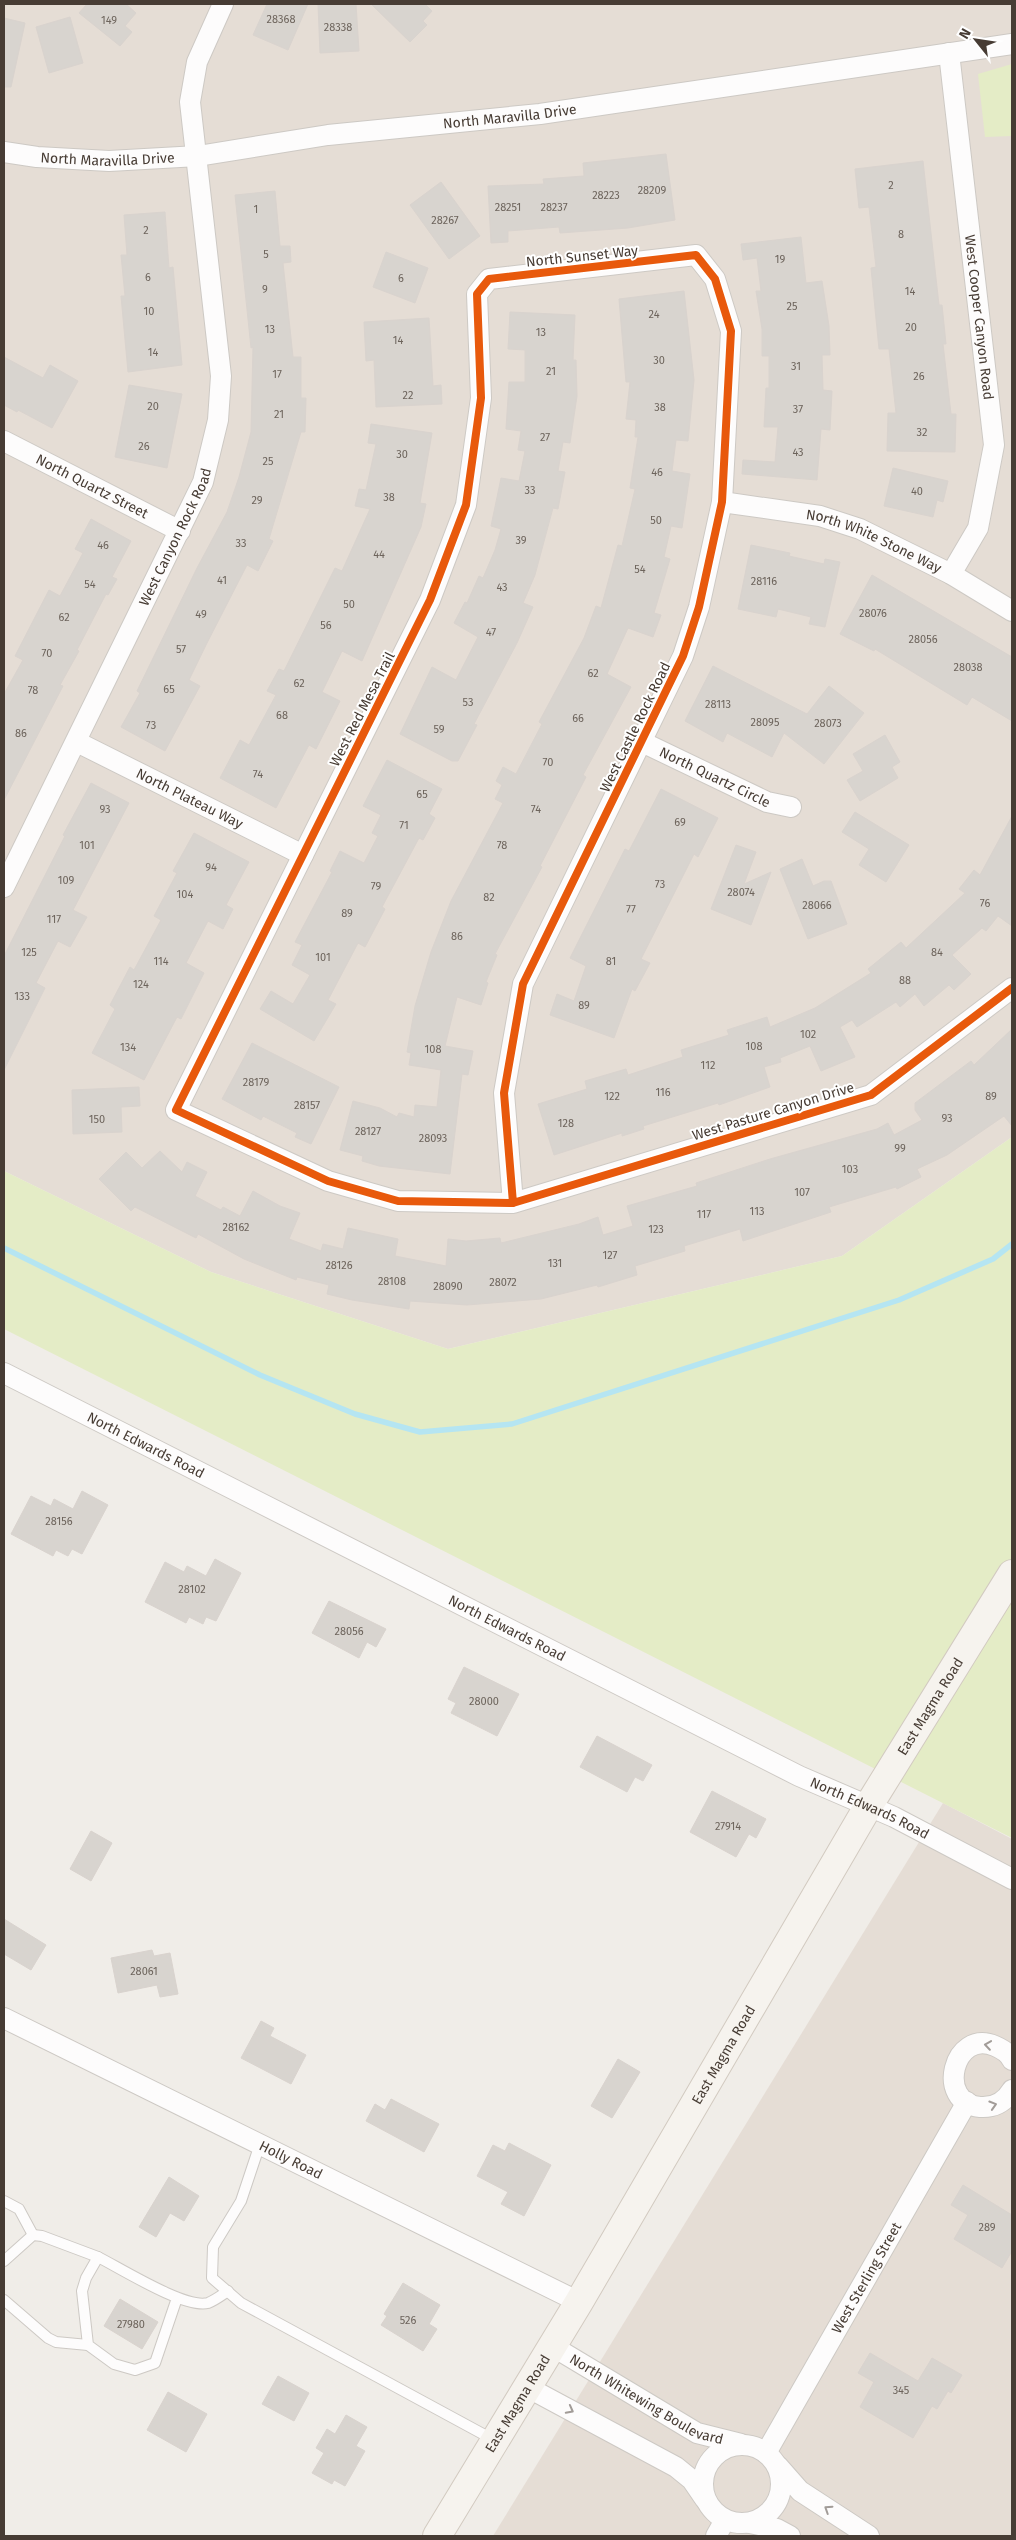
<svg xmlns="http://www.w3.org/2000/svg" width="1016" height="2540" font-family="'Fira Sans',sans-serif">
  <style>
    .residential { fill: #e5ddd5 }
    .green { fill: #e4ecc6 }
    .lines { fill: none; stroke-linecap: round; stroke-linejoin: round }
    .stream { stroke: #b5e5f2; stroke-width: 5.5 }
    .building { fill: #d8d4cf; stroke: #d9d3ce }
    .lane-casing { stroke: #cdc9c4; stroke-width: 12 }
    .street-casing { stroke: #cdc9c4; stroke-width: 22 }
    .secondary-casing { stroke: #d2cac0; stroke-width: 30 }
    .lane { stroke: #fdfcfc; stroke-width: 10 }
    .street { stroke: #fdfcfc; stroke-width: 20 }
    .secondary { stroke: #f6f3ee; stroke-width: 28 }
    .cycleway-casing { stroke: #fff; stroke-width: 11 }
    .cycleway { stroke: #e8590c; stroke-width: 8 }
    .oneway { stroke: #a29c98 }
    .labels { text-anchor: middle; stroke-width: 4; stroke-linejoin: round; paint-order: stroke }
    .number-label { font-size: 11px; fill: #6d645c }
    .street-label { font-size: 14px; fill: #473c34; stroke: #fff }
  </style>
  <rect width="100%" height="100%" fill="#f0ede8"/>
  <!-- residential -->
  <g class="residential">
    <path d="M4 4H1012V1137L842 1256 448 1349 211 1272 4 1171Z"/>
    <path d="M943 1803 1012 1839V2536H493Z"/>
  </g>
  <!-- green -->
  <g class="green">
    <path d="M1012 64V136L985 137 978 74Z"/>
    <path d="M1012 1137V1838L4 1329V1171L211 1272 448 1349 842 1256Z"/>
  </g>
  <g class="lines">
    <!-- stream -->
    <path class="stream" d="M4 1248 260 1375 355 1414 420 1432 512 1424 899 1300 993 1259 1012 1244"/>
  </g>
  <!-- building -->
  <g class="building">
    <path d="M87 4H126L136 13 125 26 132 32 120 46 79 13Z"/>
    <path d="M267 4H308L288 50 253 35Z"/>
    <path d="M318 4H356L359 51 320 53Z"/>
    <path d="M371 4H425L432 11 423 21 427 25 410 42Z"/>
    <path d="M70 17 83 63 49 73 36 27Z"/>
    <path d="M4 18 25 23 11 87H4Z"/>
    <path d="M666 154 675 220 628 228 560 233 559 227 508 231V242L491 243 488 186 544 184 543 179 584 176 583 163Z"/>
    <path d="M923 161 939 305H942L946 344H943L951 414H956L955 452 887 451 888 413H896L889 349H879L871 268 876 267 869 207 859 208 855 169Z"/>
    <path d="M441 182 480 236 449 259 410 205Z"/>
    <path d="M275 191 280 246H290L291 262 283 263 293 357H301V398H306L305 432H301L269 539 273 541 258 571 247 565 207 643 189 680 200 686 165 751 121 727 140 693 137 691 197 568 227 512 239 477 251 432 253 347 251 348 235 195Z"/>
    <path d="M165 212 169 268 173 267 182 365 128 372 121 296H125L121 255H127L124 215Z"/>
    <path d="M801 237 806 283 822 281 829 326 830 355H822L823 390 832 391 830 430 821 429 817 480 742 474 743 460 775 462 778 427H764L766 388H769V356H762V329L756 291H761L757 258 743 260 741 244Z"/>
    <path d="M386 252 428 268 415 303 373 287Z"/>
    <path d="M684 291 694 380 688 441 676 440 672 471 690 474 682 528 671 526 664 557 670 559 654 613 661 615 653 637 628 628 607 674 631 687 583 775 586 777 540 866 542 867 495 954 497 955 486 982 488 983 481 1005 457 997 445 1046 473 1051 468 1075 462 1074 450 1174 379 1166 362 1161 363 1156 340 1150 353 1101 380 1108 397 1117 399 1113 414 1117 415 1105 437 1107 441 1070 409 1065 411 1053 407 1052 415 1006 431 952 451 901 503 803 495 799 502 785 496 781 503 767 516 774 542 724 539 722 584 638 596 606 601 608 618 545 622 546 635 489 630 488 638 437H635L636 420 626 419 630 382H626L619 299Z"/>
    <path d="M510 312 575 315 573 360H576L577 396 570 443 563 442 558 471 565 472 558 509 553 508 535 575 523 603 533 607 517 643 474 724 477 725 458 761H452L400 734 432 667 456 680 478 637 454 623 465 602 467 603 479 576 483 578 495 550 501 529 491 526 501 478 519 481 525 451 518 450 521 431 506 429 509 382H525V350L508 349Z"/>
    <path d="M429 318 433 386 441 385 442 404 376 407 374 360 366 361 364 322Z"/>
    <path d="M4 357 43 378 50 365 78 381 52 428 18 410 17 412 4 405Z"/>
    <path d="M129 385 182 394 167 468 115 457Z"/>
    <path d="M371 424 432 433 420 503 426 504 421 527 362 661 342 651 322 692 340 701 316 749 309 745 276 808 220 778 240 740 249 745 276 695 267 691 279 669 284 671 335 568 342 571 370 509 355 506 359 489 366 490 376 444 368 443Z"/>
    <path d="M893 468 948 481 943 502 937 500 933 517 884 506Z"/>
    <path d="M91 519 131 541 112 577 117 579 108 595 106 594 77 650 79 651 60 685 63 686 4 800V694L23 660 15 656 49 590 60 596 83 553 75 549Z"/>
    <path d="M751 545 790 553 789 556 824 564 825 559 840 562 825 627 809 624 811 617 778 609 776 617 738 609Z"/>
    <path d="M872 575 1012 657V721L972 697 967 705 875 649 874 651 840 634Z"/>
    <path d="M713 666 807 714 829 686 864 713 824 764 784 733 772 757 727 733 723 742 685 721Z"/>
    <path d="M885 735 900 762 892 767 898 778 860 801 847 780 863 771 853 754Z"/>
    <path d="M387 760 442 789 429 814 435 818 423 840 419 838 382 907 385 909 365 947 358 943 328 1000 336 1004 314 1041 260 1009 271 991 293 1004 310 975 292 965 302 945 295 942 332 872 330 871 340 851 364 863 378 836 372 833 381 815 363 806Z"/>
    <path d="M91 783 129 803 73 910 87 917 70 947 58 941 36 983 45 988 4 1070V956L65 836 63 835Z"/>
    <path d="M661 789 718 818 698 857 694 854 641 959 650 963 635 991 632 989 614 1038 550 1015 557 994 574 1001 586 966 570 958 625 849 629 851Z"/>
    <path d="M855 812 909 845 886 882 859 865 869 849 842 832Z"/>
    <path d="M1012 816V926L998 916 986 931 982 928 952 955 971 974 954 990 949 985 924 1006 915 994 900 1007 896 1002 857 1027 852 1020 840 1027 855 1057 821 1071 810 1046 780 1058 781 1062 764 1067 770 1087 719 1105 718 1103 643 1126 644 1129 622 1136V1133L554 1155 538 1104 587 1089 585 1081 626 1069 628 1075 683 1057 681 1050 729 1035 727 1030 767 1017 770 1027 815 1008 871 973 868 969 901 942 906 948 965 893 959 889 974 870 980 875Z"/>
    <path d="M194 833 249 862 226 905 233 909 223 929 208 921 186 963 204 973 181 1019 177 1017 144 1080 92 1053 115 1009 110 1005 130 967 134 970 161 920 154 916 177 873 173 871Z"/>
    <path d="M736 845 756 852 744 884 771 872 751 925 711 909Z"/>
    <path d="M802 859 813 886 824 881H831L847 924 808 939 780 869Z"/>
    <path d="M1012 1029V1126L1004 1116 947 1155 917 1169 921 1177 897 1189 896 1187 829 1207 831 1212 743 1241 740 1229 684 1246 685 1251 635 1266 637 1275 598 1287 597 1285 541 1299 467 1305 410 1301 409 1309 352 1300 327 1294 329 1285 297 1277 296 1280 244 1259 198 1234 196 1238 135 1207 131 1211 99 1179 126 1152 142 1168 160 1151 182 1172 187 1162 207 1172 195 1196 221 1210 223 1207 240 1216 253 1191 280 1206 300 1213 289 1239 321 1251 323 1244 343 1249 348 1228 398 1239 395 1256 446 1266 448 1239 466 1241 500 1238 501 1243 579 1224 598 1217 603 1235 633 1226 627 1206 697 1186 696 1183 770 1159 877 1129 888 1123 894 1135 922 1120 915 1110V1103L971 1061 974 1065Z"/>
    <path d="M252 1043 339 1087 311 1144 295 1137 297 1133 263 1116 261 1120 222 1099Z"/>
    <path d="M139 1087 140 1106 121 1107 122 1132 73 1134 72 1090Z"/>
    <path d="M82 1491 108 1505 82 1554 72 1549 68 1556 56 1550 53 1556 11 1534 31 1496 51 1506 54 1499 73 1509Z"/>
    <path d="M215 1559 241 1573 216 1621 206 1617 203 1624 189 1617 186 1623 145 1602 165 1562 184 1572 187 1566 206 1576Z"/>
    <path d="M329 1601 386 1629 376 1647 367 1642 359 1658 312 1633Z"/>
    <path d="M464 1667 519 1694 497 1736 451 1713 456 1703 448 1699Z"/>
    <path d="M597 1736 652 1765 643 1781 635 1777 627 1792 580 1767Z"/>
    <path d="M712 1791 766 1819 756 1838 749 1834 736 1857 690 1832Z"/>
    <path d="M91 1831 112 1843 91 1881 70 1869Z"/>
    <path d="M4 1919 46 1945 31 1970 4 1954Z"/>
    <path d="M152 1950 154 1956 170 1953 178 1994 160 1997 157 1985 118 1993 111 1958Z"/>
    <path d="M261 2021 274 2028 270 2036 306 2055 291 2084 241 2058Z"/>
    <path d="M618 2059 640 2072 612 2118 591 2106Z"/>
    <path d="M391 2099 439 2124 424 2152 366 2121 375 2104 385 2110Z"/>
    <path d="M509 2143 551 2165 524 2216 501 2204 508 2192 477 2176 493 2145 505 2151Z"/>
    <path d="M169 2177 199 2196 184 2221 170 2213 156 2237 139 2227Z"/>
    <path d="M963 2185 1012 2215V2251L1002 2268 954 2239 968 2215 951 2205Z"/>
    <path d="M403 2283 440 2305 429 2324 437 2329 423 2351 381 2325 387 2316 384 2314Z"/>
    <path d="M120 2299 158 2322 142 2349 104 2326Z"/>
    <path d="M870 2353 918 2381 932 2358 962 2375 951 2393 948 2391 937 2409 932 2406 913 2438 860 2407 874 2382 858 2373Z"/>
    <path d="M278 2376 309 2393 294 2421 262 2404Z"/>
    <path d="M168 2392 207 2414 186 2452 147 2430Z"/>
    <path d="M346 2415 367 2427 356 2446 365 2451 345 2486 334 2480 332 2484 312 2473 324 2453 316 2448 327 2429 335 2434Z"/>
  </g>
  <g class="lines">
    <defs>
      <g id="lane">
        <path d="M260 2144 241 2201 213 2247 212 2278 241 2303 494 2440"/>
        <path d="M4 2201 19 2209 33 2235"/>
        <path d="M4 2261 33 2235 42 2236 98 2257"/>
        <path d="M177 2298 155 2363 135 2370 114 2364 88 2345 82 2291 86 2278 98 2257C120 2268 185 2309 208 2303 214 2301 222 2295 228 2291"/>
        <path d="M4 2300 48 2338 56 2342 88 2345"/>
      </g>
      <g id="street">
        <path id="s1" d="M949 53 994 445 978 528 951 574"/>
        <path id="s2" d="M4 152 37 157 109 161 198 156 328 135 540 114 1012 44"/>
        <path id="s3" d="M4 441 180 531"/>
        <path id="s4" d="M722 502 820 516 860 529 951 574 1012 611"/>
        <path id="s5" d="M77 742 303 855"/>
        <path id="s6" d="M642 742 767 802 791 807"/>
        <path id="s7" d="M4 887 203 482 218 420 221 376 190 102 197 62 223 4"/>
        <path d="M513 1203 504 1093 523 984 683 656 699 607 722 502 731 331 715 279 696 255 489 279 477 294 481 398 466 505 430 600 176 1110 328 1181 398 1201 513 1203 871 1095 1012 988"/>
        <path id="s8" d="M4 1373 799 1776 894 1817 1012 1879"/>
        <path id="s9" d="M4 2018 579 2302"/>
        <path d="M1012 2060C1009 2053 1002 2049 995 2046 953 2028 935 2103 980 2107 994 2108 1005 2102 1012 2090"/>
        <path id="s10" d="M552 2346 697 2433 741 2444"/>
        <path d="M527 2387 676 2467 692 2480 705 2499"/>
        <circle cx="742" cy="2484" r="39"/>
        <path id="s11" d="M766 2453 967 2102"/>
        <path d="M778 2466 800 2491 869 2536"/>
        <path d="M750 2523 777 2529 790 2536"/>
        <path d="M716 2536 725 2520"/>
      </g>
      <g id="secondary">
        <path id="s12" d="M437 2536 579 2302 869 1805 1012 1574"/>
      </g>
    </defs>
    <!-- lane casing -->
    <use href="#lane" class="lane-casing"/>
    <!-- street casing -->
    <use href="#street" class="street-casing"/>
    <!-- secondary casing -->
    <use href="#secondary" class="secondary-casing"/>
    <!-- lane -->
    <use href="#lane" class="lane"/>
    <!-- street -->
    <use href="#street" class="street"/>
    <!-- secondary -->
    <use href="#secondary" class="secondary"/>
    <defs>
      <path id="cycleway" d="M513 1203 504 1093 523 984 683 656 699 607 722 502 731 331 715 279 696 255 489 279 477 294 481 398 466 505 430 600 176 1110 328 1181 398 1201 513 1203 871 1095 1012 988"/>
    </defs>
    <!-- cycleway casing -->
    <use href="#cycleway" class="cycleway-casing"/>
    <!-- cycleway -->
    <use href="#cycleway" class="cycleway"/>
  </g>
  <!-- one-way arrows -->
  <defs><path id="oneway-chevron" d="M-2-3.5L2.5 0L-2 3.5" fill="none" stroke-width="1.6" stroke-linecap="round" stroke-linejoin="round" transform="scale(1.25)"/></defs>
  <g class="oneway">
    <use href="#oneway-chevron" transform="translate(988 2045) rotate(-172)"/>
    <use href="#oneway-chevron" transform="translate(993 2105) rotate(-17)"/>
    <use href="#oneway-chevron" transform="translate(570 2410) rotate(28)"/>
    <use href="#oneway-chevron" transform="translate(828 2509) rotate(-147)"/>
  </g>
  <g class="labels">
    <!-- number labels -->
    <g class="number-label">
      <text x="281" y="23">28368</text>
      <text x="109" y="24">149</text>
      <text x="338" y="31">28338</text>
      <text x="891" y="189">2</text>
      <text x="652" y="194">28209</text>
      <text x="606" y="199">28223</text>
      <text x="508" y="211">28251</text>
      <text x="554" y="211">28237</text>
      <text x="256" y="213">1</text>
      <text x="445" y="224">28267</text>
      <text x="146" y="234">2</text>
      <text x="901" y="238">8</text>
      <text x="266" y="258">5</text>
      <text x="780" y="263">19</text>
      <text x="148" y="281">6</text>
      <text x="401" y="282">6</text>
      <text x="265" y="293">9</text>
      <text x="910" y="295">14</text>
      <text x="792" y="310">25</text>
      <text x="149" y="315">10</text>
      <text x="654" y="318">24</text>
      <text x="911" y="331">20</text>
      <text x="270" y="333">13</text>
      <text x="541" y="336">13</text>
      <text x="398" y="344">14</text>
      <text x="153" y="356">14</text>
      <text x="659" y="364">30</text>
      <text x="796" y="370">31</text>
      <text x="551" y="375">21</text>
      <text x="277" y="378">17</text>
      <text x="919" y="380">26</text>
      <text x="408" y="399">22</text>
      <text x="153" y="410">20</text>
      <text x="660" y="411">38</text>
      <text x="798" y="413">37</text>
      <text x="279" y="418">21</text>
      <text x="922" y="436">32</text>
      <text x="545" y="441">27</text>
      <text x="144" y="450">26</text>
      <text x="798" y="456">43</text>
      <text x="402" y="458">30</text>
      <text x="268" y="465">25</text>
      <text x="657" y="476">46</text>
      <text x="530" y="494">33</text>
      <text x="917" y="495">40</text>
      <text x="389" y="501">38</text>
      <text x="257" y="504">29</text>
      <text x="656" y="524">50</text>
      <text x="521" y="544">39</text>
      <text x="241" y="547">33</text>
      <text x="103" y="549">46</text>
      <text x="379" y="558">44</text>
      <text x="640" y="573">54</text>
      <text x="222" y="584">41</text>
      <text x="764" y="585">28116</text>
      <text x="90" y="588">54</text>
      <text x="502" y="591">43</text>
      <text x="349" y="608">50</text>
      <text x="873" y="617">28076</text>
      <text x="201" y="618">49</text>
      <text x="64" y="621">62</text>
      <text x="326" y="629">56</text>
      <text x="491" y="636">47</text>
      <text x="923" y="643">28056</text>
      <text x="181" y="653">57</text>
      <text x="47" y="657">70</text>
      <text x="968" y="671">28038</text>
      <text x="593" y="677">62</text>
      <text x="299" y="687">62</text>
      <text x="169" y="693">65</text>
      <text x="33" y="694">78</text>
      <text x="468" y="706">53</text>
      <text x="718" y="708">28113</text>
      <text x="282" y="719">68</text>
      <text x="578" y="722">66</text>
      <text x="765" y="726">28095</text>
      <text x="828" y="727">28073</text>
      <text x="151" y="729">73</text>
      <text x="439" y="733">59</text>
      <text x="21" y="737">86</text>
      <text x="548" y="766">70</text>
      <text x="258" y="778">74</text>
      <text x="422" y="798">65</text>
      <text x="105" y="813">93</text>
      <text x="536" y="813">74</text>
      <text x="680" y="826">69</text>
      <text x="404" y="829">71</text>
      <text x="87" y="849">101</text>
      <text x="502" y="849">78</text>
      <text x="211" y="871">94</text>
      <text x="66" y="884">109</text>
      <text x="660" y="888">73</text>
      <text x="376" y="890">79</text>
      <text x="741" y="896">28074</text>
      <text x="185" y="898">104</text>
      <text x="489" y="901">82</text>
      <text x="985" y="907">76</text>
      <text x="817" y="909">28066</text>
      <text x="631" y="913">77</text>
      <text x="347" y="917">89</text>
      <text x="54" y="923">117</text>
      <text x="457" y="940">86</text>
      <text x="29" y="956">125</text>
      <text x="937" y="956">84</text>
      <text x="323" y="961">101</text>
      <text x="161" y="965">114</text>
      <text x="611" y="965">81</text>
      <text x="905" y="984">88</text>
      <text x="141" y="988">124</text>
      <text x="22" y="1000">133</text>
      <text x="584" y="1009">89</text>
      <text x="808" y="1038">102</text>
      <text x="754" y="1050">108</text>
      <text x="128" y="1051">134</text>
      <text x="433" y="1053">108</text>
      <text x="708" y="1069">112</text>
      <text x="256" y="1086">28179</text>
      <text x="663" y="1096">116</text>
      <text x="612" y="1100">122</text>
      <text x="991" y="1100">89</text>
      <text x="307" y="1109">28157</text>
      <text x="947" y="1122">93</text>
      <text x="97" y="1123">150</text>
      <text x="566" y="1127">128</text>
      <text x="368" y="1135">28127</text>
      <text x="433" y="1142">28093</text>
      <text x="900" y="1152">99</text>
      <text x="850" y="1173">103</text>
      <text x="802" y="1196">107</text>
      <text x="757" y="1215">113</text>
      <text x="704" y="1218">117</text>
      <text x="236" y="1231">28162</text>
      <text x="656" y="1233">123</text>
      <text x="610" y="1259">127</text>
      <text x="555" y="1267">131</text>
      <text x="339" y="1269">28126</text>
      <text x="392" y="1285">28108</text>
      <text x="503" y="1286">28072</text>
      <text x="448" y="1290">28090</text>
      <text x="59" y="1525">28156</text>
      <text x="192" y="1593">28102</text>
      <text x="349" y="1635">28056</text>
      <text x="484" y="1705">28000</text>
      <text x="728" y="1830">27914</text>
      <text x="144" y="1975">28061</text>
      <text x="987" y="2231">289</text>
      <text x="408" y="2324">526</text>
      <text x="131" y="2328">27980</text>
      <text x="901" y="2394">345</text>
    </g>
    <!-- street labels -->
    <g class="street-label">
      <text dy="5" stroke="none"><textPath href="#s2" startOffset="509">North Maravilla Drive</textPath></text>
      <text dy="5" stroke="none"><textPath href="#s2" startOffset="104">North Maravilla Drive</textPath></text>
      <text transform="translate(582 256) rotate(-6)" y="5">North Sunset Way</text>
      <text dy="5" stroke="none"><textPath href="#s1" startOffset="266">West Cooper Canyon Road</textPath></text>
      <text dy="5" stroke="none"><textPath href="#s3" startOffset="99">North Quartz Street</textPath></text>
      <text dy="5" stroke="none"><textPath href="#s7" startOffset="390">West Canyon Rock Road</textPath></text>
      <text dy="5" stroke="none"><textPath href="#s4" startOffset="158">North White Stone Way</textPath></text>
      <text transform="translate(362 709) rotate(-63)" y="5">West Red Mesa Trail</text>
      <text transform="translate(635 727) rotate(-64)" y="5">West Castle Rock Road</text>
      <text dy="5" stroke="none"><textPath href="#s6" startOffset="81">North Quartz Circle</textPath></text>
      <text dy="5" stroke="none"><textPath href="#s5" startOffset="126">North Plateau Way</textPath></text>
      <text transform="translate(773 1111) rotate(-17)" y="5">West Pasture Canyon Drive</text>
      <text dy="5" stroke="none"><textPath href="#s8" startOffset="159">North Edwards Road</textPath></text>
      <text dy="5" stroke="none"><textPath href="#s8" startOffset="564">North Edwards Road</textPath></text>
      <text dy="5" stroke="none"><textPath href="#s12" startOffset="965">East Magma Road</textPath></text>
      <text dy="5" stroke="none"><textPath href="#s8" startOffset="969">North Edwards Road</textPath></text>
      <text dy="5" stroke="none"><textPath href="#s12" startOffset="560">East Magma Road</textPath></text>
      <text dy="5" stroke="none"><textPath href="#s9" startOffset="320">Holly Road</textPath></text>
      <text dy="5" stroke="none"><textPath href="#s11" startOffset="202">West Sterling Street</textPath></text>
      <text dy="5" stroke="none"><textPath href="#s10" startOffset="109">North Whitewing Boulevard</textPath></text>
      <text dy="5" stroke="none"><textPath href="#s12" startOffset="155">East Magma Road</textPath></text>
    </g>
  </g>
  <!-- border -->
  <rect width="1016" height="2540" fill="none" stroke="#473c34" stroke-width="10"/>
  <!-- north arrow -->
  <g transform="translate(976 40) rotate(300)" stroke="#ffffff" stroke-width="4" paint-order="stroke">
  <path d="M0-4L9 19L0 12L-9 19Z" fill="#473c34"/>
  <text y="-8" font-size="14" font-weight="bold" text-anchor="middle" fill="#473c34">N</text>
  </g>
</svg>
